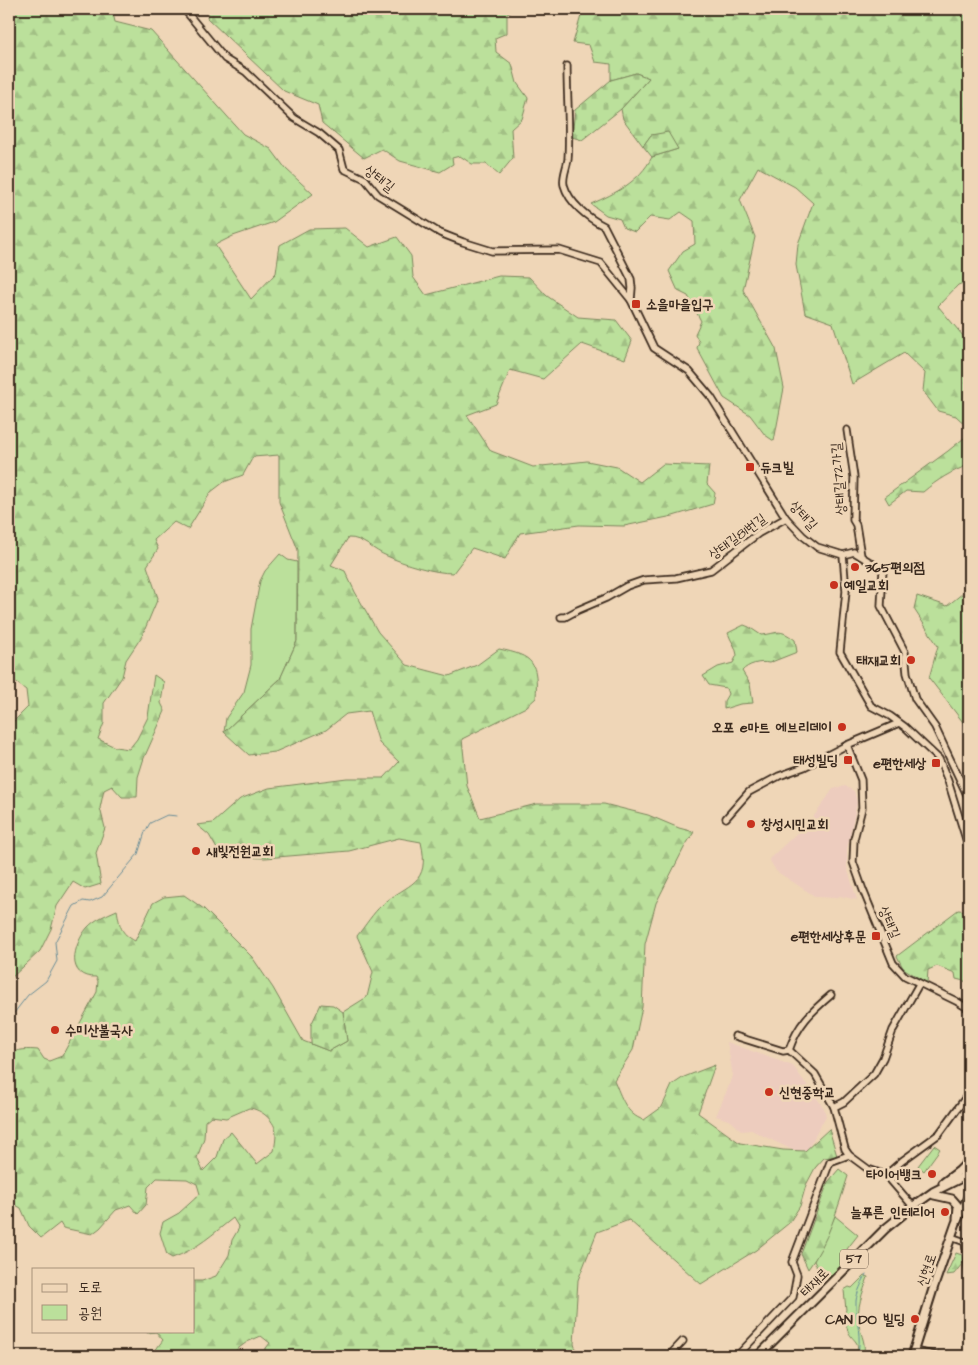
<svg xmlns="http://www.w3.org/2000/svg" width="978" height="1365" font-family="'Architects Daughter','Poor Story',sans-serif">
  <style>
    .built { fill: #edccbe }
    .green { fill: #bbe09b; stroke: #7b855c }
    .forest { fill: url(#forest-firs); stroke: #7b855c; fill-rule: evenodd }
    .cemetery { fill: url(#cemetery-stones); stroke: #7b855c }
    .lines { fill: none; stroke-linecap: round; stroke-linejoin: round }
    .stream { stroke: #688c97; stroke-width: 1 }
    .minor-casing { stroke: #3b2a1e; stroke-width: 9 }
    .major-casing { stroke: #3b2a1e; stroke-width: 11 }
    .minor { stroke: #efd6b7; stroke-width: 5.5 }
    .major { stroke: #efd6b7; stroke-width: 7 }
    .poi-dot { fill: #c8321e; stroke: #efd6b7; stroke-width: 2 }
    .labels { text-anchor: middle; stroke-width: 5; stroke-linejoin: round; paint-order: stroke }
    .shield { fill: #efd6b7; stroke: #715e4c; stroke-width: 1 }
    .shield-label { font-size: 12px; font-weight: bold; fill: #3b2a1e }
    .street-label { font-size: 14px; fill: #3b2a1e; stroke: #efd6b7 }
    .poi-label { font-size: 14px; font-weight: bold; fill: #3b2a1e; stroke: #efd6b7; text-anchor: start }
  </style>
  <defs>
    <pattern id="forest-firs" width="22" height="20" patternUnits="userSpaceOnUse" patternTransform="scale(1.25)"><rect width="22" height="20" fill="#bbe09b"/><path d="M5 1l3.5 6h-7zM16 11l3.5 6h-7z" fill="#a2c085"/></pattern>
    <pattern id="cemetery-stones" width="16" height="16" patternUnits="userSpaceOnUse" patternTransform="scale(1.25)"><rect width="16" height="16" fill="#bbe09b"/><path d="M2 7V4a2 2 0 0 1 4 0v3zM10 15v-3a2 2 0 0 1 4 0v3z" fill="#a2c085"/></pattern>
  </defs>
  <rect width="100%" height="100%" fill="#efd6b7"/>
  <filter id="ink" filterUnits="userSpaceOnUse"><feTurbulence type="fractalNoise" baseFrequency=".02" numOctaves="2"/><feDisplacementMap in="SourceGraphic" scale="10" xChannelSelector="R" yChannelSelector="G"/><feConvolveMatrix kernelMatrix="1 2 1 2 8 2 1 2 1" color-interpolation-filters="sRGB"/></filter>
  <g filter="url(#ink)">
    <!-- built -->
    <g class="built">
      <path d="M845 786 854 791 857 803 847 849V867L857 900 840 896 834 898 816 897 776 871 769 859 812 819 833 789Z"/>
      <path d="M727 1042 793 1066 824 1108 826 1116 805 1154 799 1153 751 1130 742 1131 731 1121 716 1116 733 1076Z"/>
    </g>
    <!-- green -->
    <g class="green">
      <path d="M280 554 288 560 297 562V641L280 679 224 732 226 718 244 692 251 665V629L260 581 265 571Z"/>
      <path d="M934 1145 940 1149 924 1171 918 1166Z"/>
      <path d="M835 1216 858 1235 847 1249 851 1255 828 1278 820 1273 814 1261Z"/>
      <path d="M864 1276 868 1277C863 1293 856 1307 859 1325 861 1336 867 1344 863 1356H855C862 1341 853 1342 848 1331 846 1325 845 1320 844 1314L846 1310 844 1290 849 1287 852 1288Z"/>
    </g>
    <!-- forest -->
    <g class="forest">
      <path d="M9 9H112L115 22 151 31 243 134 271 149 286 169 313 194 274 222 233 236 215 245 251 299 276 273 280 245 309 229 345 228 369 247 397 237 411 256 413 277 426 295 499 276 529 277 547 296 578 317 616 320 632 341 625 359 582 344 543 379 510 370 496 404 467 415 491 451 533 467 587 461 617 467 640 482 663 464 709 466 707 484 715 493 713 504 673 516 624 526 579 525 520 533 505 559 472 548 453 573C434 573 404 564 387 556 374 551 362 537 348 538L331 565 345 571 355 592 378 632 407 665 449 676 477 665 499 649C534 656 538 662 536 698L526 707 462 739 467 786 480 818 537 804H604L648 815 679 828 694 832 685 846 656 903 645 944 642 1007 633 1050 614 1080C621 1096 626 1115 644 1120L662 1107 672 1085 684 1077 715 1065 698 1113 740 1143 783 1150 805 1151 829 1129 837 1156 824 1158 815 1168 806 1185 800 1206 789 1223 756 1250 701 1284 629 1220 597 1232 578 1280 574 1344 578 1356H260L270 1343 261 1336 247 1342 228 1356H151L163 1340 156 1332 147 1333V1331H194V1281H202L216 1276 229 1255 232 1240 239 1228 233 1218C214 1233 196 1250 172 1258L167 1255 160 1233 163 1222 179 1213 200 1194 197 1184 187 1179 157 1178 148 1187 146 1205 138 1214 130 1205 116 1210 100 1228 92 1234 63 1228 60 1223 41 1238 29 1226 21 1208 12 1203 9 1204V1054C19 1049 27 1049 38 1050L44 1059 49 1061 62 1056 97 992 98 981 96 977C65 978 73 945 87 928 95 919 106 915 117 910 120 926 120 933 135 941L153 903 164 897 184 895 204 909 252 957 273 988 303 1041 329 1051 347 1041 343 1012 367 997 373 972 357 936C365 926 373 913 382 905 408 882 431 886 421 842L399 838 349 851 265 858 221 856 209 835 197 825 213 823 240 799 269 788 347 778H384L399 762 379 743 369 711 346 714 326 730 275 752 249 755 224 732 280 679 297 641 298 550 279 502V455L253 457 243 475 224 482 211 492 188 529 174 522 154 540 158 549 147 566 158 598 142 636 126 660 122 677 104 703V723L98 739 115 747 129 749 137 739 148 717 154 675 164 682 161 703 165 711 144 758 138 777 137 797H122L112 786 104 790 100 808 105 828 96 853 101 884 85 889 73 882 57 906 51 929 40 951 9 980V726L28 707 26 690 9 677ZM249 1108C261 1109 276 1121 276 1134 276 1139 275 1145 274 1151L257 1164 231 1132 223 1139 217 1157 203 1171 197 1158 204 1138 205 1121 211 1116 226 1118Z"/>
      <path d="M210 9H515L507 13V33L495 38 496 52 512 64 517 83 528 98 522 119 511 129 513 158 499 175 486 164H472L460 156 452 158 453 164 440 172 400 161 382 149 364 158 322 123 318 105 284 91 207 18Z"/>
      <path d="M583 9H969V281L958 285 938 306 969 343V428L956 416 938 411 923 391 925 373 904 353 852 384 833 323 805 313 796 265 798 244 813 203 795 187 758 167 740 200 755 237 743 290 776 349 784 388 774 441 765 435 750 415 724 398 697 348 699 342 695 334 701 321 688 296 678 291 669 271 683 251 695 244 694 221 681 212 670 220 650 217 635 232 624 228 620 219 606 215 591 204C616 193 639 182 652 157L678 149 651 135 643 146 623 119 621 109 649 78 636 73 611 80V64L595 62 589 45 573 43Z"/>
      <path d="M969 434V465C952 471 937 480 923 492L906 491 889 504 885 497 948 451Z"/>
      <path d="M969 591V730L929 678 938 646 914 609 917 596 947 606 963 593Z"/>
      <path d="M744 625 749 627 761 635C778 634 778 627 795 640L797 652 769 663C760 661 748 664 742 671L750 684 753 703 740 704 724 709V701L728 694 726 688 709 685 703 676 718 667 733 663 737 655C736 646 731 642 728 633Z"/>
      <path d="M958 910 969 911 968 982 956 979 955 973 937 966 928 970 927 983 903 968 897 956Z"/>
      <path d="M839 1169 848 1176C838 1207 828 1243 808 1269L801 1254 828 1182Z"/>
      <path d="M956 1253 962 1255V1264L954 1274 946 1275Z"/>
    </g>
    <!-- cemetery -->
    <g class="cemetery">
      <path d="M636 73 649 78 621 109 582 140 572 137 575 110 611 80Z"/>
      <path d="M668 132 678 149 652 157 643 146 651 135Z"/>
      <path d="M321 1004 333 1005 343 1012 347 1041 329 1051 311 1044V1025Z"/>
    </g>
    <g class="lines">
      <!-- stream -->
      <g class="stream">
        <path d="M9 1016 14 1013 28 995 46 981 57 961 55 942 74 906 83 901 90 902 102 897 138 854 145 832 150 823 167 815 177 816"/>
        <path d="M857 1356C863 1338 855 1320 856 1301 857 1292 862 1283 866 1275"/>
      </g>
      <defs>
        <g id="minor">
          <path d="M184 9 225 59 246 72 294 118 319 133 339 150 344 169 365 179 378 195 440 233 463 242 492 251 559 250 601 263 631 300"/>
          <path d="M567 66C567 97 570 128 568 159 567 167 562 177 564 185 569 203 588 218 604 226L631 279 632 288 631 300 654 348 689 371 711 397 786 518 803 536 817 547 843 555 846 591 840 652 871 706 890 716 905 727 939 759 948 781 969 849"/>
          <path d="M847 430 854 477 853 520 856 525 861 556"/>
          <path d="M843 555 854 552 883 570 881 606 905 652 907 673 915 699 935 727 969 799"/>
          <path d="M561 617H565L578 610 606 598 627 586 644 580 676 578 711 570 759 533 786 518"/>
          <path d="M847 745 861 780 862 808 854 839 853 862 863 890 893 963 905 976 956 1001 969 1009"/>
          <path d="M726 818 749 792 779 776 804 767 847 745 899 723"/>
          <path d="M735 1036 783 1051 789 1050 815 1074 834 1107 845 1149 849 1155 868 1169 886 1175 911 1204"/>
          <path d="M789 1050C798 1024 811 1012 831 995"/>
          <path d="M834 1107 844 1102 874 1074 883 1058 893 1030 919 984"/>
          <path d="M886 1175 902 1161 939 1134 969 1093"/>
          <path d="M951 1237 965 1242 969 1275"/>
          <path d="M913 1351 940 1356"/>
          <path d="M669 1356 683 1341"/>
          <path d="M737 1356 793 1297 797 1275 792 1262 830 1162 849 1155"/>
        </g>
        <g id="major">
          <path d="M943 1183 959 1171 969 1161"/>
          <path d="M934 1195 952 1199 958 1206 957 1218"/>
          <path d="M758 1356 885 1229 912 1207 933 1192 969 1174"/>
          <path d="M912 1356 934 1286 956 1223 969 1195"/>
        </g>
      </defs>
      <!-- minor casing -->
      <use href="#minor" class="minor-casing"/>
      <!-- major casing -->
      <use href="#major" class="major-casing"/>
      <!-- minor -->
      <use href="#minor" class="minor"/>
      <!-- major -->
      <use href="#major" class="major"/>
    </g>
  </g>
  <!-- markers -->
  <g class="poi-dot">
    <rect x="631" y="299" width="10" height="10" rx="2.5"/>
    <rect x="745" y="462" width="10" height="10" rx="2.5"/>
    <circle cx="855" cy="567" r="5"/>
    <circle cx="834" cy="585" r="5"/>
    <circle cx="911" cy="660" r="5"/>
    <circle cx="842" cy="727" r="5"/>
    <rect x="843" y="755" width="10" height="10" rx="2.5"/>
    <rect x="931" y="758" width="10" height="10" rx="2.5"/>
    <circle cx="751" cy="824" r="5"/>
    <circle cx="196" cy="851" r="5"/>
    <rect x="871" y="931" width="10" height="10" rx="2.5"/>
    <circle cx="55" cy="1030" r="5"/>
    <circle cx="769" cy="1092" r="5"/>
    <circle cx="932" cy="1174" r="5"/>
    <circle cx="945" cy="1212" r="5"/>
    <circle cx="915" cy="1319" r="5"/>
  </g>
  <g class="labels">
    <!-- shield labels -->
    <rect class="shield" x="840" y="1249.5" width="28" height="19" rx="4"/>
    <g class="shield-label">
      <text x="854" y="1263">57</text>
    </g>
    <!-- street labels -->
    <g class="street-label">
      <text transform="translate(380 178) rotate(38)" y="5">상태길</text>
      <text transform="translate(838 479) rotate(-94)" y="5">상태길72가길</text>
      <text transform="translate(804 515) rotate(48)" y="5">상태길</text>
      <text transform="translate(737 536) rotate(-36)" y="5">상태길81번길</text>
      <text transform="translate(890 922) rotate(67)" y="5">상태길</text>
      <text transform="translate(926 1270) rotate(-71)" y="5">신현로</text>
      <text transform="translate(814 1282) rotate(-45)" y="5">태재로</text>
    </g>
    <!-- poi labels -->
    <g class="poi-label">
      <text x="646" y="309">소을마을입구</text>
      <text x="760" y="472">듀크빌</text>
      <text x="865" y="572">365편의점</text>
      <text x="844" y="590">예일교회</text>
      <text x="901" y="665" text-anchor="end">태재교회</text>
      <text x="832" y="732" text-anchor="end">오포 e마트 에브리데이</text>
      <text x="838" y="765" text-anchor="end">태성빌딩</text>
      <text x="926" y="768" text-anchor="end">e편한세상</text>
      <text x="761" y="829">창성시민교회</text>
      <text x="206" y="856">새빛전원교회</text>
      <text x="866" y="941" text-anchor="end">e편한세상후문</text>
      <text x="65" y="1035">수미산불국사</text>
      <text x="779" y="1097">신현중학교</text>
      <text x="922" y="1179" text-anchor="end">타이어뱅크</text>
      <text x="935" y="1217" text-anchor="end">늘푸른 인테리어</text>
      <text x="905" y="1324" text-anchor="end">CAN DO 빌딩</text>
    </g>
  </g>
  <!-- margin -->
  <rect width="978" height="1365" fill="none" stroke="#efd6b7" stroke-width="30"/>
  <rect x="15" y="15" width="948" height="1335" fill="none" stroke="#3b2a1e" stroke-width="2" filter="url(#ink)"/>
  <!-- legend -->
  <rect x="32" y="1268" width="162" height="65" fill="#efd6b7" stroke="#a7917a"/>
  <rect x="42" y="1284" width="25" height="8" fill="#efd6b7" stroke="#a7917a"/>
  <text x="78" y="1292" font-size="15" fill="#3b2a1e">도로</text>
  <rect x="42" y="1305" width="25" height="15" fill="#bbe09b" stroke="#a7917a"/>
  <text x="78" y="1318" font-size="15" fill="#3b2a1e">공원</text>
</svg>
